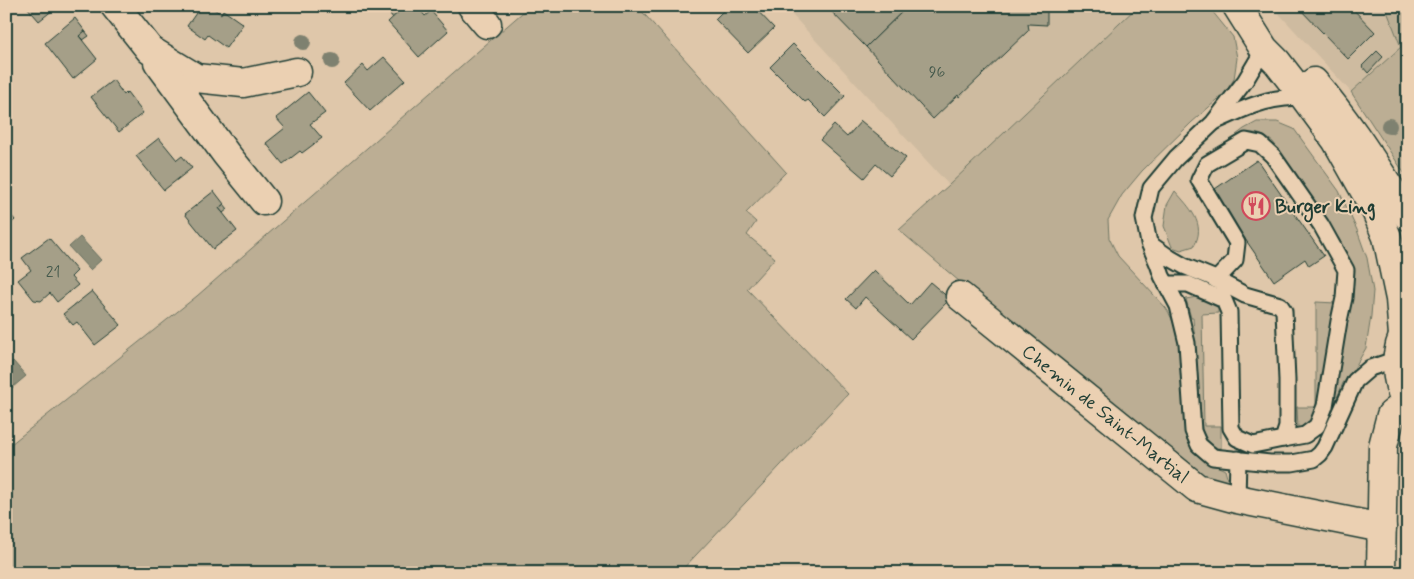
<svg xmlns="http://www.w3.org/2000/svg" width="1414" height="579" font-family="Mynerve,sans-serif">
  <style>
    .built { fill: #cebba0 }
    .green { fill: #bcae94; stroke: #6e7664 }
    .water { fill: #8d8d78; stroke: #616d5d }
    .building { fill: #a59f88; stroke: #1f3d34 }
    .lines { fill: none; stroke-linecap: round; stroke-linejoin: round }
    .lane-casing { stroke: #1f3d34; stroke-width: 19 }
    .street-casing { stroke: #1f3d34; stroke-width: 31 }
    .primary-casing { stroke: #1f3d34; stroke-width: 31 }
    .lane { stroke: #ebd0b2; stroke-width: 15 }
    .street { stroke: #ebd0b2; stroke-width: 28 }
    .primary { stroke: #ebd0b2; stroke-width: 28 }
    .tree { fill: #7e816f }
    .labels { text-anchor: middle; stroke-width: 4; stroke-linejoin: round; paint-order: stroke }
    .number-label { font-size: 16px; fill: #405649 }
    .poi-label { font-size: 19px; font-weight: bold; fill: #1f3d34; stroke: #ebd0b2; text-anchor: start }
    .street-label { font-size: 19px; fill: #1f3d34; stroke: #ebd0b2 }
  </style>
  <rect width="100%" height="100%" fill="#dfc7aa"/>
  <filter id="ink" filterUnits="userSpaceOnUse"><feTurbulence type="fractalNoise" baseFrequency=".02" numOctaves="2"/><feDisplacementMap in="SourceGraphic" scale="10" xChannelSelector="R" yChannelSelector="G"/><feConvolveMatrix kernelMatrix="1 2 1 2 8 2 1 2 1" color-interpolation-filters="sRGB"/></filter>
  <g filter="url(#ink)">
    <!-- built -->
    <g class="built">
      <path d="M784 6H1138L949 185Z"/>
      <path d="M1272 6H1385L1401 47 1351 92Z"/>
    </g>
    <!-- green -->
    <g class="green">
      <path d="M530 6H637L786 172 746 213 756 222 747 235 775 258 747 289 848 394 679 573H6V448L197 296Z"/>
      <path d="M1138 6H1208L1233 37 1237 58 1234 79 1225 93 1191 123 1142 171 1122 195 1108 220 1109 238 1118 256 1166 308C1181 331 1182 370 1184 398 1186 418 1180 436 1195 453 1202 461 1215 465 1225 470L1228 481 1229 495 1202 488 899 230 949 185Z"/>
      <path d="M1385 6H1408V179L1351 92 1401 47Z"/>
      <path d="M1257 122H1277L1294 129 1339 191 1357 230 1367 258 1373 291 1371 316 1366 348 1355 367 1343 383 1332 410 1334 385 1352 268 1348 257 1339 239 1273 142C1258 131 1253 132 1236 135L1244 129Z"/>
      <path d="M1175 191C1189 207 1207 224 1194 246L1181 250 1172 247 1164 226 1167 205Z"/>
      <path d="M1202 296 1211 300 1218 306V313L1202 314 1204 426H1221V449C1210 446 1207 440 1202 430L1193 318H1191L1186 299Z"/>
      <path d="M1316 302 1336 303 1319 403 1315 417 1307 427 1298 429 1297 407H1316Z"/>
    </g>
    <!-- water -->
    <g class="water">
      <path d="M80 237 101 260 90 270 69 247Z"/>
      <path d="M13 361 26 376 6 393V367Z"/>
    </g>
    <!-- building -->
    <g class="building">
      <path d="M26 6H58L39 21Z"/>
      <path d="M201 6H210L221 14 223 10 243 24 226 48 208 35 205 39 187 26Z"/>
      <path d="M392 6H405L393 18 390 14Z"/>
      <path d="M405 6H417L425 16 431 11 448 31 419 57 388 22Z"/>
      <path d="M728 6H753L774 28 748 53 715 19Z"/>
      <path d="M826 6H908L866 47Z"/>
      <path d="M908 6H1028L1047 9V25L1028 24 1029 30 959 97 958 95 933 119 866 47Z"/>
      <path d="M1297 6H1350L1375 32 1348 59Z"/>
      <path d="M75 18 85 31 79 36 97 59 73 79 45 43Z"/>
      <path d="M85 31 89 36 83 40 79 36Z"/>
      <path d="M793 44 845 96 825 117 808 100 805 102 770 67Z"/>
      <path d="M1377 51 1383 57 1368 73 1362 66Z"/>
      <path d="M384 57 405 80 370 111 344 83 363 65 368 71Z"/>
      <path d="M113 80 124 95 127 92 143 113 119 132 91 97Z"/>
      <path d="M308 92 325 113 310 124 322 138 302 153 300 151 283 164 266 143 285 128 276 118Z"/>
      <path d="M861 121 906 158 890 176 876 164 864 178 820 140 834 125 847 137Z"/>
      <path d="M159 138 177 160 182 156 192 168 164 190 136 156Z"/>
      <path d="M1257 160 1324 256 1309 266 1305 259 1274 281 1212 191Z"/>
      <path d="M214 191 224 204 219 208 237 231 213 249 185 214Z"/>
      <path d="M224 204 228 209 223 213 219 208Z"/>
      <path d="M6 209 15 220 6 228Z"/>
      <path d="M49 238 77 271 71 277 78 285 57 302 50 293 41 301 34 300 18 280 31 270 22 258Z"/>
      <path d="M874 270 910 305 930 282 950 299 911 339 865 297 856 308 846 299Z"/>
      <path d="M92 291 121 325 95 345 77 322 73 325 63 314Z"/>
    </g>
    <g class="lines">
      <defs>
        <g id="lane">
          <path d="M1264 49 1245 81 1213 123 1176 158 1151 188 1144 218 1149 243 1158 264 1162 276 1178 306 1187 343 1193 431 1199 445 1213 457 1270 463H1292L1314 459 1320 454 1325 447 1355 381 1370 368 1397 359"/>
          <path d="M1214 122C1237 112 1260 100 1285 98 1292 97 1299 98 1305 98"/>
          <path d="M1150 244 1170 258 1184 266 1211 277 1245 295 1280 305 1284 311 1287 380V427L1283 439 1253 445 1237 438 1231 428 1229 312 1224 300 1188 284H1166"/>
          <path d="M1216 280 1235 260 1237 243 1199 180 1207 164 1246 141 1260 144 1273 156 1321 225 1346 270 1344 298 1339 321 1325 406 1317 426 1305 435 1283 439"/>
          <path d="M1237 499 1238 459"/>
        </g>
        <g id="street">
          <path d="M115 6 150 50 196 78 243 83 297 72"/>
          <path d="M472 6 487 24"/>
          <path d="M158 62 226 154 264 201"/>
          <path d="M960 296 1197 488 1237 499 1382 528"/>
          <path d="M1381 573 1383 446 1391 415 1406 403"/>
        </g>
        <g id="primary">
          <path d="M1237 6 1264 49 1277 62 1305 98 1336 140 1376 211 1387 237 1400 299 1403 335"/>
          <path d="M1314 82C1350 124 1378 170 1408 216"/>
          <path d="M1408 326C1394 350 1393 380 1408 405"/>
        </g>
      </defs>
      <!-- lane casing -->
      <use href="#lane" class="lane-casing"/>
      <!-- street casing -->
      <use href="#street" class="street-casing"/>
      <!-- primary casing -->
      <use href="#primary" class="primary-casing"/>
      <!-- lane -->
      <use href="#lane" class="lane"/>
      <!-- street -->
      <use href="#street" class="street"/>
      <!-- primary -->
      <use href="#primary" class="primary"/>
    </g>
    <!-- trees -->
    <g class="tree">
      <circle cx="303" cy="42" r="8"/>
      <circle cx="332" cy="61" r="8"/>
      <circle cx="1389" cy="126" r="8"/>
    </g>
  </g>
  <!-- icons -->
  <defs>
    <symbol id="restaurant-ring" viewBox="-11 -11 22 22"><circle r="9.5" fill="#ebd0b2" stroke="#d1495b" stroke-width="1.5"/><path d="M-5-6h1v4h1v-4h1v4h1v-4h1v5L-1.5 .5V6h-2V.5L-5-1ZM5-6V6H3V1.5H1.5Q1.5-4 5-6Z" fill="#d1495b"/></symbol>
  </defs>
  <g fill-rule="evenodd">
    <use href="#restaurant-ring" x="1240" y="190" width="32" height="32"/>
  </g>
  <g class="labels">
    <!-- number labels -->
    <g class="number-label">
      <text x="937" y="77">96</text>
      <text x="53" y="277">21</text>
    </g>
    <!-- poi labels -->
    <g class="poi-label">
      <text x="1275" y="213">Burger King</text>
    </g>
    <!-- street labels -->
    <g class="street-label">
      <text transform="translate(1106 413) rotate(39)" y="7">Chemin de Saint-Martial</text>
    </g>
  </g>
  <!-- margin -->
  <rect width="1414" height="579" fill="none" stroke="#ebd0b2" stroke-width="25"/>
  <rect x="12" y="12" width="1389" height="554" fill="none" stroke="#1f3d34" stroke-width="2" filter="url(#ink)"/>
</svg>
